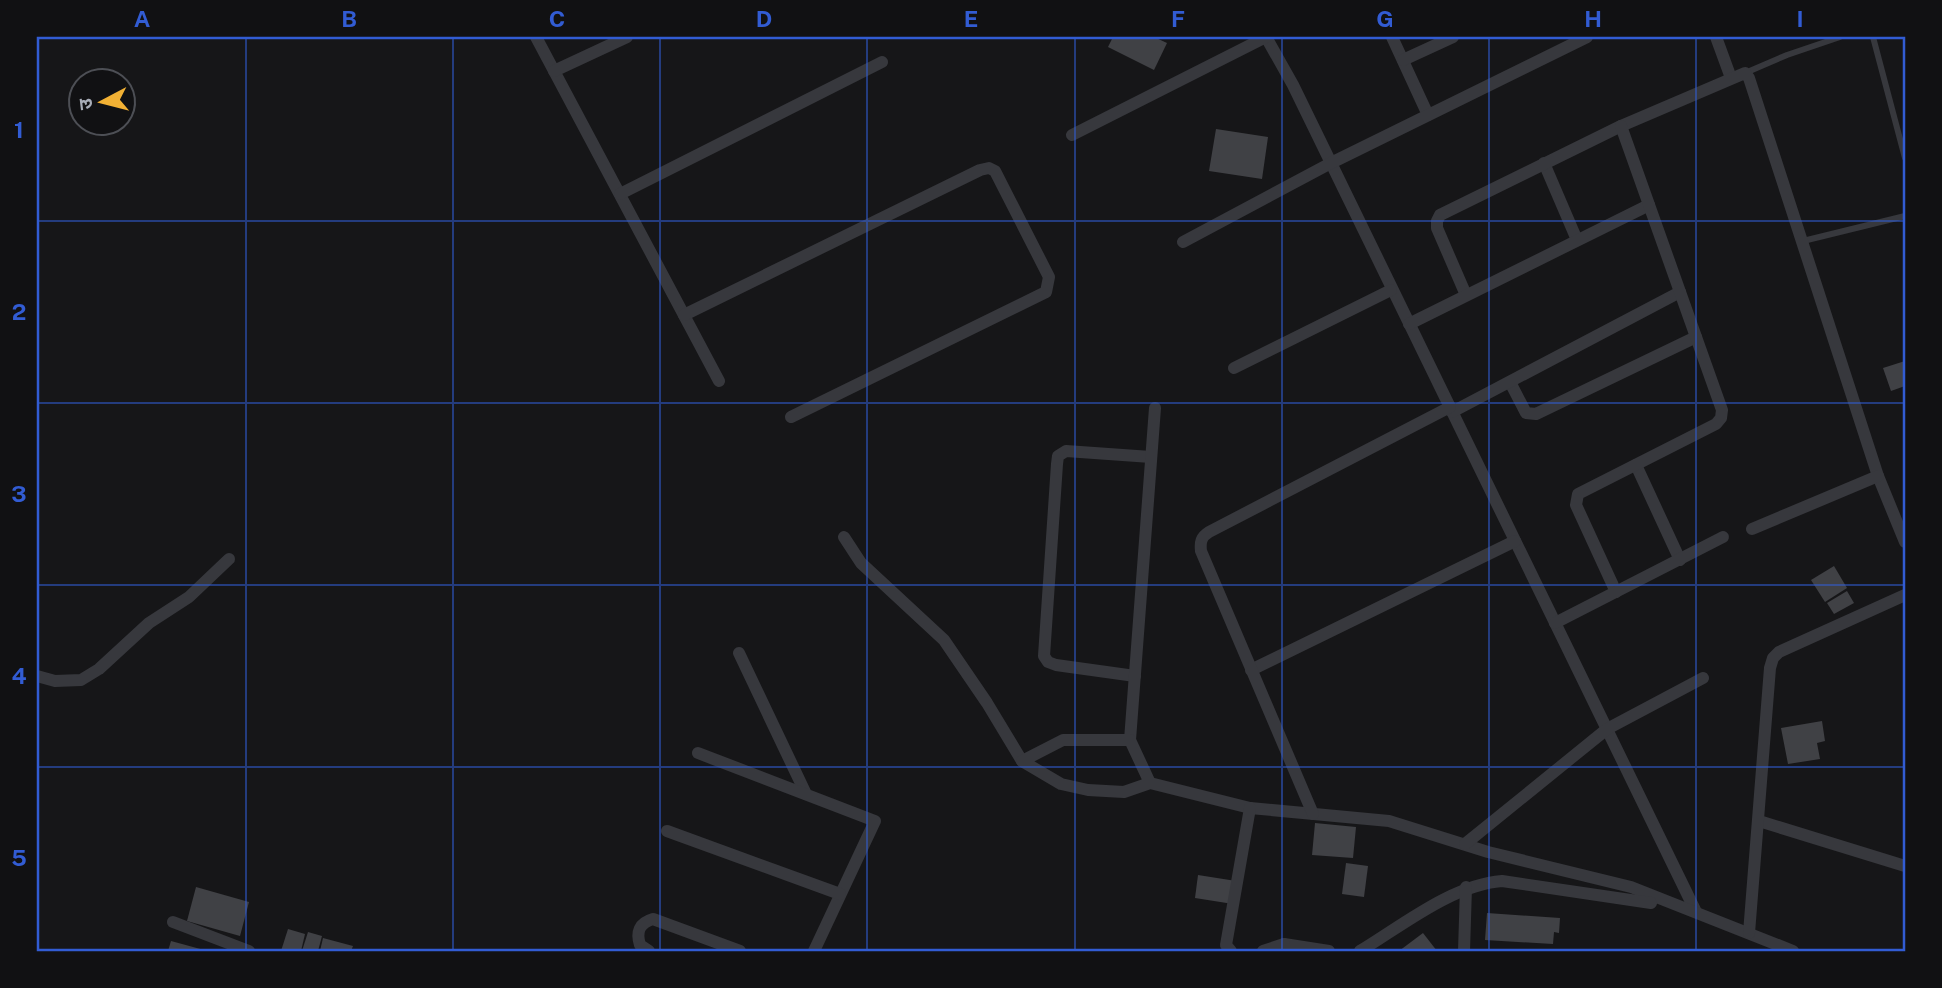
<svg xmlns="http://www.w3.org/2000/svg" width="1942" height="988" font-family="'Public Sans','Noto Sans Devanagari',sans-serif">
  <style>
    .building { fill: #404145 }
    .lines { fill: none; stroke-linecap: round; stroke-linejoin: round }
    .lane { stroke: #37383d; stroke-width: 6 }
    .street { stroke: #37383d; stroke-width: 12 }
    .grid { fill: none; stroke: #325cd3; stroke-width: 2; stroke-opacity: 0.55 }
    .neatline { fill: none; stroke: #325cd3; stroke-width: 2.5 }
    .grid-label { font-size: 23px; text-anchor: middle; font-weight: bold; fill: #325cd3 }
  </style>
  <rect width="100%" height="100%" fill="#161618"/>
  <!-- building -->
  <g class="building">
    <path d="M1113 37H1154L1167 43 1154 70 1108 47Z"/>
    <path d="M1216 129 1268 137 1262 179 1209 171Z"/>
    <path d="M1905 361V386L1891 391 1883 368Z"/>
    <path d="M1834 566 1847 588 1825 602 1811 580Z"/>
    <path d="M1847 591 1854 603 1834 614 1827 603Z"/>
    <path d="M1822 721 1825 741 1817 743 1820 759 1788 764 1781 728Z"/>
    <path d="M1315 823 1356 827 1353 858 1312 855Z"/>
    <path d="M1346 863 1368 866 1364 897 1342 894Z"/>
    <path d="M1198 875 1236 881 1233 904 1195 898Z"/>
    <path d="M196 887 249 902 240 936 187 921Z"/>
    <path d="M1487 913 1560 918 1559 933 1554 932 1553 944 1485 940Z"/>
    <path d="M288 929 305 934 301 951H281Z"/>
    <path d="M308 932 322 936 318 951H302Z"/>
    <path d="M1423 933 1437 951H1399Z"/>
    <path d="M323 938 353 946 351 951H320Z"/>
    <path d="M171 941 204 950V951H168Z"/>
  </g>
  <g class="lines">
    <!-- lane -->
    <g class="lane">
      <path d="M1873 37 1905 158"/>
      <path d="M1745 73 1787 55 1840 37"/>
      <path d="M1803 241 1905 216"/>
    </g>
    <!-- street -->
    <g class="street">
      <path d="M536 37 719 381"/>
      <path d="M1266 37 1293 85 1696 912"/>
      <path d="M1392 37 1428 115"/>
      <path d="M1716 37 1731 78"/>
      <path d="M1403 60 1453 37"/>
      <path d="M554 71 627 37"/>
      <path d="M1072 135 1266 37"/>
      <path d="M1544 163 1577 240"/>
      <path d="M620 194 882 62"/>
      <path d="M1183 242 1331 163 1587 37"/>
      <path d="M1466 295 1437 228V221L1440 215 1621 126 1745 73 1749 78 1878 476 1905 542"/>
      <path d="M684 315 980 170 989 168 995 171 1049 277 1046 292 791 417"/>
      <path d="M1409 324 1649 205"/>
      <path d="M1234 368 1391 290"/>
      <path d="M1510 382 1526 413 1536 414 1696 337"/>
      <path d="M1452 412 1680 292"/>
      <path d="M1636 465 1680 560"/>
      <path d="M1752 529 1878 476"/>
      <path d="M844 537 861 563 944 640 987 703 1022 761"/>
      <path d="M1616 592 1576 505 1578 494 1716 424 1721 418 1722 410 1621 126"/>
      <path d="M1555 623 1723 537"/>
      <path d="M739 653 806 794"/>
      <path d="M1251 670 1515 541"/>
      <path d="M37 676 55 681 81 680 99 669 149 623 189 597 229 559"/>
      <path d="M1135 676 1056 665 1048 662 1044 656 1057 464 1058 456 1066 451 1151 457"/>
      <path d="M1130 740 1155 408"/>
      <path d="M698 753 875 821 814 951"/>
      <path d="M1150 783 1130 740H1063L1022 761 1061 784 1088 790 1124 792 1150 783 1250 808 1389 821 1488 852 1631 887 1793 951"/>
      <path d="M1313 814 1201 551C1200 542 1201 537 1209 532L1450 407"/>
      <path d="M1759 821 1905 866"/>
      <path d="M667 831 840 894"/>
      <path d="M1465 844 1607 729 1703 678"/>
      <path d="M173 922 249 951"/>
      <path d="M1749 933 1770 668 1773 658 1779 652 1905 595"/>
      <path d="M1284 944 1329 951"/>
      <path d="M649 951 640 945C636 932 639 923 653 919L740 951"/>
      <path d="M1231 951 1226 945 1250 808"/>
      <path d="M1263 951 1284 944V951"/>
      <path d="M1360 951C1403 925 1452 885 1502 881L1651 903"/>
      <path d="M1464 951 1466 887"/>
    </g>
  </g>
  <!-- grid -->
  <path class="grid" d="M246 37V951M453 37V951M660 37V951M867 37V951M1075 37V951M1282 37V951M1489 37V951M1696 37V951M37 221H1905M37 403H1905M37 585H1905M37 767H1905"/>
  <!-- border -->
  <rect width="1942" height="988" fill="none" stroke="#111113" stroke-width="77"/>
  <!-- north arrow -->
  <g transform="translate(102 102) rotate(263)"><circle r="33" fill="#111113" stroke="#4d4f55" stroke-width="2"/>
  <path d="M0-5L12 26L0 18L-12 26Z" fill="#f2b134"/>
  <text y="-10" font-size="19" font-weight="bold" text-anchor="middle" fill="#a8adb8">उ</text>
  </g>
  <rect x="38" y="38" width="1866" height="912" class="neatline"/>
  <g class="grid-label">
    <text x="142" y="27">A</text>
    <text x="349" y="27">B</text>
    <text x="557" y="27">C</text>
    <text x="764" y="27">D</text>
    <text x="971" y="27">E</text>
    <text x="1178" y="27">F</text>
    <text x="1385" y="27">G</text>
    <text x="1593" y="27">H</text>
    <text x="1800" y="27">I</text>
    <text x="19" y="138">1</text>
    <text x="19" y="320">2</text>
    <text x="19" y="502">3</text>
    <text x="19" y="684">4</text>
    <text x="19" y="866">5</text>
  </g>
</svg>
